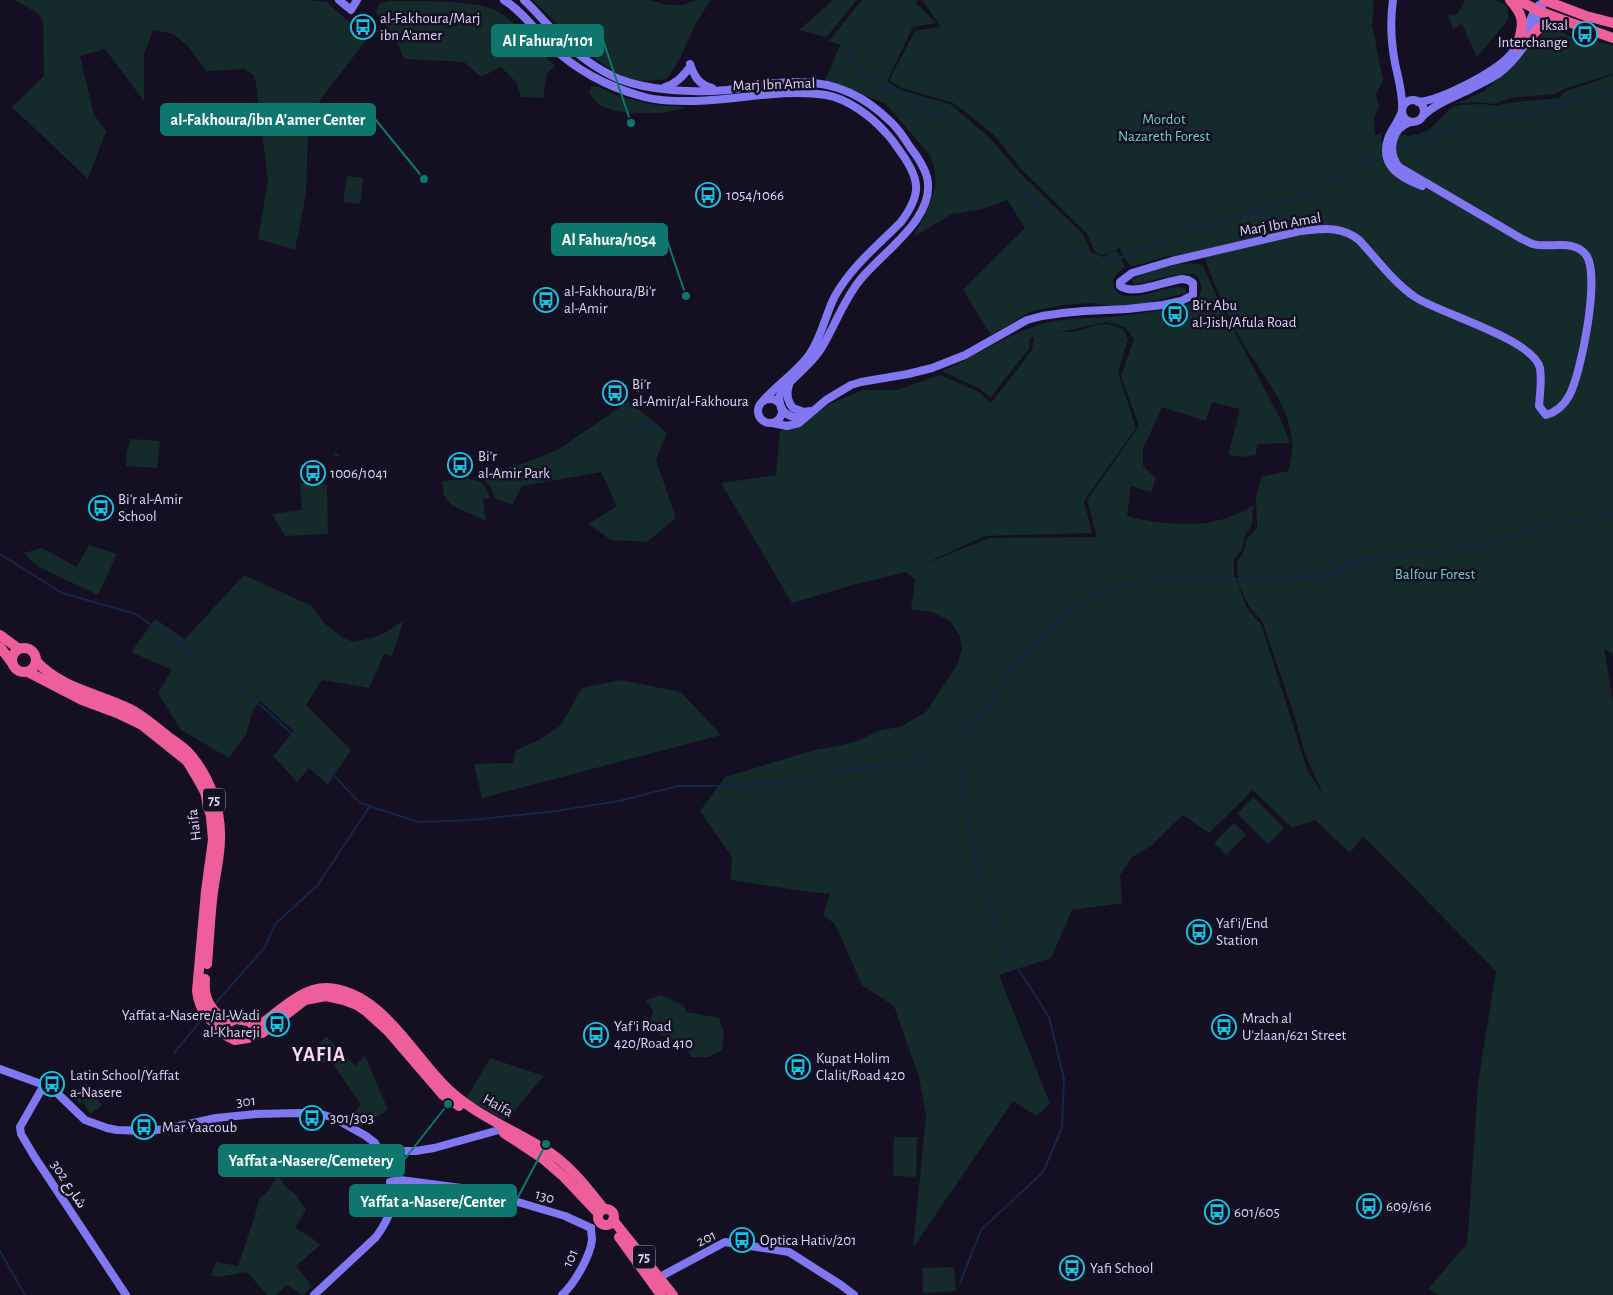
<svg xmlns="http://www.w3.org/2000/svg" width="1613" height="1295" font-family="'Alegreya Sans',Vazirmatn,sans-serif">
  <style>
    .green { fill: #142a2b; fill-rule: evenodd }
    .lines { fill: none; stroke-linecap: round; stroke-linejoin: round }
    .stream { stroke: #152647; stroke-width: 2 }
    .secondary { stroke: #8177f0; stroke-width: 8 }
    .highway { stroke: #ed5e9a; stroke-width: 10 }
    .labels { text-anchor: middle; stroke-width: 5; stroke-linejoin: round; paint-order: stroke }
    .shield { fill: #141022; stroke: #a09ab9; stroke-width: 1 }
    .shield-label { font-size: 14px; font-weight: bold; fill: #dcd5fa }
    .poi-label { font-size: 15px; fill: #dcd5fa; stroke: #141022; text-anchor: start }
    .street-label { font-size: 15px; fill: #dcd5fa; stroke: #141022 }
    .park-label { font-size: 15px; fill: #69d3bf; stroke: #141022 }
    .district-label { font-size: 20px; font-weight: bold; letter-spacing: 1px; fill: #fbd7ec; stroke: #141022 }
    .leader { fill: none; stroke: #0f766e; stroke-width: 2 }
    .callout-dot { fill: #0f766e; stroke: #141022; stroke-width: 2 }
    .callout { fill: #0f766e; stroke: #0f766e; stroke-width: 2 }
    .callout-label { font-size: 16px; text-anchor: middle; font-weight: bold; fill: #fff }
  </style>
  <rect width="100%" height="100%" fill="#141022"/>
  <!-- green -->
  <g class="green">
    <path d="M14 0H309L327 2 367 39 321 99 311 116 308 129 306 194 295 250 258 239 268 180 255 77 245 69 206 71 188 46 173 34 153 30 144 54V101L105 49 80 56 94 115 106 131 88 179 12 107 44 76 43 22 38 13Z"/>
    <path d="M533 0H649L667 5H683L697 0H711L697 21 680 58 667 79C657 80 646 82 636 80 598 71 560 26 533 0Z"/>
    <path d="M833 0H857L826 37 799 30Z"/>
    <path d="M862 0H917L916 3 936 23 913 27 887 81 900 90 950 104 990 138 1020 173 1083 234 1091 252 1102 257 1111 253 1100 255 1094 250 1087 234 1022 170 995 136 973 118 953 103 902 88 889 80 915 31 940 27 939 24 922 0H1374L1372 24 1383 80 1376 95 1379 106 1374 119 1375 135 1383 133 1381 138 1383 147 1399 134 1408 136 1419 134 1430 129 1451 108 1460 105 1482 104 1497 106 1507 103 1559 98 1564 92 1613 75V655L1604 648 1613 702V1295H1439L1428 1289 1466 1245 1468 1234 1478 1083 1496 971 1363 836 1350 853 1315 820 1292 828 1253 790 1209 833 1183 815 1152 845 1132 857 1120 875 1122 903 1072 910 1051 958 999 975 1050 1104 1036 1116 1013 1101 913 1248 926 1115 919 1077 894 1006 862 985 835 924 823 915 830 894 803 891 730 880 732 857 700 811 725 777 814 750 838 746 857 741 881 730 900 727 926 712 957 665 962 649 960 636 950 621 932 612 911 609 915 580 906 572 853 585 792 603 721 483 776 475 780 431 830 404 863 390H897L940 375 979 392 991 403 1032 350 1034 337 1030 338 1029 349 990 398 980 389 942 371C977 357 1009 332 1046 323 1067 318 1090 318 1111 317 1139 314 1168 310 1194 303 1200 297 1203 291 1200 282 1199 278 1197 275 1193 274 1182 272 1150 281 1138 284H1134L1131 280C1143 271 1190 258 1203 266L1221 306 1282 422 1290 443 1257 444 1256 455 1241 457 1228 455 1240 409 1212 402 1206 421 1162 407 1143 449V466L1156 478 1151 492 1131 486 1127 516C1153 523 1193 528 1220 520 1231 517 1242 511 1253 506L1252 524 1244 538 1242 550 1234 559V575L1248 610 1261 624 1308 772 1323 794 1305 754 1294 714 1262 621 1249 606 1238 584 1237 562 1244 551 1246 540 1257 528 1256 497 1261 477 1288 471C1306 417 1260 376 1237 333 1223 307 1213 279 1202 252L1164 257 1131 267 1119 248 1111 253 1117 250 1125 267C1118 273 1110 277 1114 287 1122 308 1161 287 1177 287 1180 287 1182 288 1185 288L1187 293 1138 305 1112 306 1091 303 1064 305 1032 311 991 335 963 290 1025 228 1007 200 983 209 952 214 913 237C927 211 946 182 928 153L885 103 825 81 840 45 829 41ZM1107 322 1125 327 1134 339 1121 376 1139 426 1087 500 1097 537 989 538 920 566 985 536 1092 533 1084 501 1136 428 1118 372 1128 339 1123 329 1108 324 1096 325 1075 332H1061L1041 336Z"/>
    <path d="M1465 0H1496L1506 5 1508 11V20L1477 57 1462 24 1453 29 1448 15 1458 14Z"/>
    <path d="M390 1C418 1 470 0 493 9 517 21 536 47 555 66L547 73 543 98 521 97 517 83 501 67 481 77 464 62 404 59 394 35 375 12 380 3Z"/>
    <path d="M1546 30H1558L1570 36 1613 45V74L1566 88 1555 94 1510 98 1494 104 1478 102 1455 104 1484 91 1499 78Z"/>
    <path d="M597 86 620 97 656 105 686 107C670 115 627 115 609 109 600 107 593 100 589 92L591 87Z"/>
    <path d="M347 176 363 178 360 204 343 202Z"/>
    <path d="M629 401 667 433 656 460 676 518 647 542 611 540 588 524 617 506 601 472 522 486 512 505 495 498 491 488 482 477H473L525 463 559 449Z"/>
    <path d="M131 439 160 441 157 468 126 466 127 451Z"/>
    <path d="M468 479C482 480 485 485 490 498L483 499 486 521 451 505 444 495 442 481Z"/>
    <path d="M300 483 327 485 328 534 285 536 272 514 302 510Z"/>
    <path d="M89 545 117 554 98 595 37 566 24 553 42 548 77 567Z"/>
    <path d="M244 575 312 606 324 623 343 638 354 642 375 637 386 632 404 620 392 656 384 654 369 688 322 680 306 705 351 750 328 785 309 768 297 782 273 756 294 731 260 701 253 710 246 735 229 758 181 730 158 693 172 670 131 652 155 619 185 639Z"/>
    <path d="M621 680 681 692 721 735 482 798 474 764 513 763 516 750 539 740 561 725 582 688Z"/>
    <path d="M1253 797 1284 828 1268 844 1237 814Z"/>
    <path d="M1234 823 1246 835 1226 855 1214 843Z"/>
    <path d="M661 995 683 1005 687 1012 719 1018 724 1033 722 1050 708 1057H691L684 1044 648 1029 653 1011 646 1000Z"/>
    <path d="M326 1036 355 1066 365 1056 388 1110 361 1127 347 1120 361 1105 333 1064 314 1061 311 1053Z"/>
    <path d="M490 1058 544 1076 510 1116 503 1119 466 1099Z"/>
    <path d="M87 1083 102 1106 90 1114 82 1102 79 1104 72 1093Z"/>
    <path d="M894 1137H917L916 1177 893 1176Z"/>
    <path d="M278 1174 284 1185 296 1195 306 1210 295 1228 311 1237 320 1245 296 1266 312 1286 303 1295 287 1285 276 1295H267L247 1272 218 1277 211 1275 216 1262 238 1266 256 1212 259 1199 268 1191Z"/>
    <path d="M954 1267 956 1291 923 1293 922 1268Z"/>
  </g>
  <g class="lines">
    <!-- stream -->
    <g class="stream">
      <path d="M843 50 867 77 923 104 971 135 1020 182 1054 229 1076 251 1100 266 1176 234 1275 206 1316 189 1351 167 1384 154"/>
      <path d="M1396 149 1473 118 1523 114 1613 90"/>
      <path d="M626 428 657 424"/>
      <path d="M334 454 338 455"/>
      <path d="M0 554 62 593 136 614 262 706 311 752 360 803 418 822 472 820 556 811 619 801 678 786H716L822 779 842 772 886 764 921 763 939 746 992 707 1011 666 1062 617 1107 588 1139 582 1183 579H1296L1328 575 1362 560 1473 547 1570 519 1613 516"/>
      <path d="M214 1005 265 947 275 924 317 886 370 806"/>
      <path d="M174 1053 203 1018"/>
      <path d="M0 1251 25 1295"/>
      <path d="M960 1283 981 1230 1043 1172 1062 1128 1064 1079 1049 1017 998 937 978 875 965 803 966 726"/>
    </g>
    <!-- secondary -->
    <g class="secondary">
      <path d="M339 0 351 10 357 0"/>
      <path d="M504 0C522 11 535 30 550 45 574 69 608 87 641 96 657 101 674 101 690 101 734 101 782 88 826 95 848 99 871 116 886 133 892 139 897 147 902 154 921 181 921 195 901 222 878 245 851 267 835 296 825 315 822 337 809 355 796 373 777 384 763 401"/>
      <path d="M524 0C536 11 546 24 558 35 575 53 596 69 619 79 650 91 694 93 727 90 751 87 775 81 798 82 836 82 865 96 892 123 899 130 905 139 910 147 917 156 924 166 927 177 937 218 882 252 860 280 843 301 835 326 821 349 811 365 794 376 783 390L779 397 780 404"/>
      <path d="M1393 0C1390 21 1391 42 1395 63 1398 78 1403 93 1402 109"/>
      <path d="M690 64C694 76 699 85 712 88"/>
      <path d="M665 87C676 84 683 76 690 67"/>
      <circle cx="1413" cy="111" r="11"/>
      <path d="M1418 102C1441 100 1496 72 1511 54 1522 41 1528 25 1535 9L1539 5"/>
      <path d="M1402 111C1399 120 1393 128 1389 136 1378 165 1399 177 1422 186"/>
      <path d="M1423 116C1433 106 1447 100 1460 94 1472 88 1486 82 1498 74 1519 59 1535 32 1542 7"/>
      <path d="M789 385C786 394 787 401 793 408L804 412 810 411"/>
      <circle cx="770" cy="411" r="12"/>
      <path d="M781 408C787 417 797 420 807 414"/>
      <path d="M772 423 787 426 799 423 826 400 851 385 861 382 908 374 932 368 965 355 1027 320 1042 316 1063 313 1084 311 1127 309 1163 305 1181 301 1193 295V283L1188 280 1182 279C1165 281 1134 296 1120 286V282L1132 273 1172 261 1300 231C1323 229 1340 225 1359 240 1377 259 1394 283 1415 297 1441 314 1533 339 1540 368 1542 379 1540 394 1539 406L1546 415C1557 412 1564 405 1569 396 1581 375 1601 274 1586 255 1573 238 1550 249 1533 244 1529 243 1525 240 1522 239L1399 167C1387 152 1391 128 1411 122"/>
      <path d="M0 1069 44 1085 56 1092 85 1120 107 1128 117 1130 147 1131 165 1129 216 1118 256 1114 299 1113 324 1115 334 1118 366 1136 375 1143 380 1151H416L434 1148 499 1130"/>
      <path d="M44 1085 20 1127 21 1134 34 1156 126 1295"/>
      <path d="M656 1279 725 1242 789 1252 841 1285 854 1295"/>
      <path d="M314 1295 376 1237C392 1215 392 1209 390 1182L400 1180 408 1181 469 1189 491 1194 565 1216 591 1228"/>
      <path d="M562 1295C574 1284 590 1257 592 1240 592 1236 591 1232 591 1228"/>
    </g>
    <!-- highway -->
    <g class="highway">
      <path d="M1510 0C1525 16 1524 25 1517 46"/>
      <path d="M1518 0 1541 12 1613 38"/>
      <path d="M1544 0 1586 16 1613 23"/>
      <path d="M1526 43C1536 30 1544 20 1561 22"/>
      <path d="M0 635 19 649"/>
      <path d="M0 647 12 663"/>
      <circle cx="24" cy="660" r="12"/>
      <path d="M36 661C62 689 98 693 130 709 145 717 157 728 170 738 178 744 188 750 193 758 211 780 221 811 220 839 220 857 215 875 213 892 210 916 209 940 207 964"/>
      <path d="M28 672 82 700 117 713 142 725 187 761 199 781 205 792 211 817 213 840 206 891 197 991C200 1013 208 1019 225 1032"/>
      <path d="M205 979C203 998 211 1014 230 1021"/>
      <path d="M236 1019 248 1021 253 1024V1032L248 1038 235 1040 227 1036 225 1028 227 1023Z"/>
      <path d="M253 1025C262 1025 267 1020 273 1015 288 1003 306 988 326 988 382 990 413 1057 449 1090 478 1117 519 1132 552 1154 573 1169 588 1189 604 1209"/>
      <path d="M251 1036 262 1033 305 1000 326 996 344 1000 357 1005 367 1012 388 1031 443 1095 459 1106"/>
      <path d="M504 1133 542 1158 564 1177 598 1213"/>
      <circle cx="606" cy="1217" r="8"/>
      <path d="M613 1220 673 1295"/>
      <path d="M619 1237 661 1295"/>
    </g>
  </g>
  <!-- icons -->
  <defs>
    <symbol id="bus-ring" viewBox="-11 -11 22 22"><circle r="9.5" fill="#141022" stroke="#19c3e3" stroke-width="1.5"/><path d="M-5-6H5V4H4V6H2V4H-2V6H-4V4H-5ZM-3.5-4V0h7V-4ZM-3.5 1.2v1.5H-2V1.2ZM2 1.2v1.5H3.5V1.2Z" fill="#19c3e3"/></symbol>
  </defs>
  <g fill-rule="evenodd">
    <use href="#bus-ring" x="349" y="13" width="28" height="28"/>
    <use href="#bus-ring" x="1571" y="20" width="28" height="28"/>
    <use href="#bus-ring" x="694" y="181" width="28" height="28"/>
    <use href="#bus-ring" x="532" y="286" width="28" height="28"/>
    <use href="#bus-ring" x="1161" y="300" width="28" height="28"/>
    <use href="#bus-ring" x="601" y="379" width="28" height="28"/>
    <use href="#bus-ring" x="446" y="451" width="28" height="28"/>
    <use href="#bus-ring" x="299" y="459" width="28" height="28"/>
    <use href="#bus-ring" x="87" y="494" width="28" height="28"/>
    <use href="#bus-ring" x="1185" y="918" width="28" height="28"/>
    <use href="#bus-ring" x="263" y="1010" width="28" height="28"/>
    <use href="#bus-ring" x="1210" y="1013" width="28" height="28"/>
    <use href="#bus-ring" x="582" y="1021" width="28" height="28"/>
    <use href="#bus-ring" x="784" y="1053" width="28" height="28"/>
    <use href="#bus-ring" x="38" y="1070" width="28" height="28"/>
    <use href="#bus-ring" x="298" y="1104" width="28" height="28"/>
    <use href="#bus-ring" x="130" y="1113" width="28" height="28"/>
    <use href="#bus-ring" x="1355" y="1192" width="28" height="28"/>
    <use href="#bus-ring" x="1203" y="1198" width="28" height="28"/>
    <use href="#bus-ring" x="728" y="1226" width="28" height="28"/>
    <use href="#bus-ring" x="1058" y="1254" width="28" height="28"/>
  </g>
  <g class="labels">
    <!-- shield labels -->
    <g class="shield">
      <rect x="203" y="788.5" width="22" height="23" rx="4"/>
      <rect x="633" y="1245.5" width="22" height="23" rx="4"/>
    </g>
    <g class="shield-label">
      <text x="214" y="805">75</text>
      <text x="644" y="1262">75</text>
    </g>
    <!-- poi labels -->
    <g class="poi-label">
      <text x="380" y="23">al-Fakhoura/Marj<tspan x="380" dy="17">ibn A'amer</tspan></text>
      <text x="1568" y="30" text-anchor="end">Iksal<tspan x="1568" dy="17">Interchange</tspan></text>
      <text x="726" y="200">1054/1066</text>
      <text x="564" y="296">al-Fakhoura/Bi'r<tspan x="564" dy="17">al-Amir</tspan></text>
      <text x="1192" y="310">Bi'r Abu<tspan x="1192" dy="17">al-Jish/Afula Road</tspan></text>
      <text x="632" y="389">Bi'r<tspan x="632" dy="17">al-Amir/al-Fakhoura</tspan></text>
      <text x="478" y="461">Bi'r<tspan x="478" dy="17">al-Amir Park</tspan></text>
      <text x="330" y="478">1006/1041</text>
      <text x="118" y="504">Bi'r al-Amir<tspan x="118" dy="17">School</tspan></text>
      <text x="1216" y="928">Yaf'i/End<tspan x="1216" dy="17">Station</tspan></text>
      <text x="260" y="1020" text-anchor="end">Yaffat a-Nasere/al-Wadi<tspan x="260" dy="17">al-Khareji</tspan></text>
      <text x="1242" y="1023">Mrach al<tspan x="1242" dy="17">U'zlaan/621 Street</tspan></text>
      <text x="614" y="1031">Yaf'i Road<tspan x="614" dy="17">420/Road 410</tspan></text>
      <text x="816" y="1063">Kupat Holim<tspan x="816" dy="17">Clalit/Road 420</tspan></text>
      <text x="70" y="1080">Latin School/Yaffat<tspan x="70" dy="17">a-Nasere</tspan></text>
      <text x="330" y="1123">301/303</text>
      <text x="162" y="1132">Mar Yaacoub</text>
      <text x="1386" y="1211">609/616</text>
      <text x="1234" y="1217">601/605</text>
      <text x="760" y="1245">Optica Hativ/201</text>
      <text x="1090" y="1273">Yafi School</text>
    </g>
    <!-- street labels -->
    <g class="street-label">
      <text transform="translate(774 84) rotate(-2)" y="5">Marj Ibn Amal</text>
      <text transform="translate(1280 224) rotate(-10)" y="5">Marj Ibn Amal</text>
      <text transform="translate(194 825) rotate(-97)" y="5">Haifa</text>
      <text transform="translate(246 1101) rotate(-5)" y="5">301</text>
      <text transform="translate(498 1105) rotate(29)" y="5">Haifa</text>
      <text transform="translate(69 1184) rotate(57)" y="5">شارع 302</text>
      <text transform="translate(545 1196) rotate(17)" y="5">130</text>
      <text transform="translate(706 1238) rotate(-26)" y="5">201</text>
      <text transform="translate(570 1258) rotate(-66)" y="5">101</text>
    </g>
    <!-- park labels -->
    <g class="park-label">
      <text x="1164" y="124">Mordot<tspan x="1164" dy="17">Nazareth Forest</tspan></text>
      <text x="1435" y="579">Balfour Forest</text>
    </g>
    <!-- district labels -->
    <g class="district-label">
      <text x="319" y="1061">YAFIA</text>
    </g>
  </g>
  <!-- callouts -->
  <path class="leader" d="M631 123L603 40M424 179L375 119M686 296L667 240M448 1104L404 1160M546 1144L516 1201"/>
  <g class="callout-dot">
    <circle cx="631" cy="123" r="5"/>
    <circle cx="424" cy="179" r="5"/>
    <circle cx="686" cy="296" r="5"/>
    <circle cx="448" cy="1104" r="5"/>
    <circle cx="546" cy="1144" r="5"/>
  </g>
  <g class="callout">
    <rect x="492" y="25" width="111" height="31" rx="5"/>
    <rect x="161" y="104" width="214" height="31" rx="5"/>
    <rect x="552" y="224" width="115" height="31" rx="5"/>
    <rect x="219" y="1145" width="185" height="31" rx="5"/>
    <rect x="350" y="1185" width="166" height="31" rx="5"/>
  </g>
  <g class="callout-label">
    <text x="548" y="46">Al Fahura/1101</text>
    <text x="268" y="125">al-Fakhoura/ibn A'amer Center</text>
    <text x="609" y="245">Al Fahura/1054</text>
    <text x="311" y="1166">Yaffat a-Nasere/Cemetery</text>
    <text x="433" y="1207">Yaffat a-Nasere/Center</text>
  </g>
</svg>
